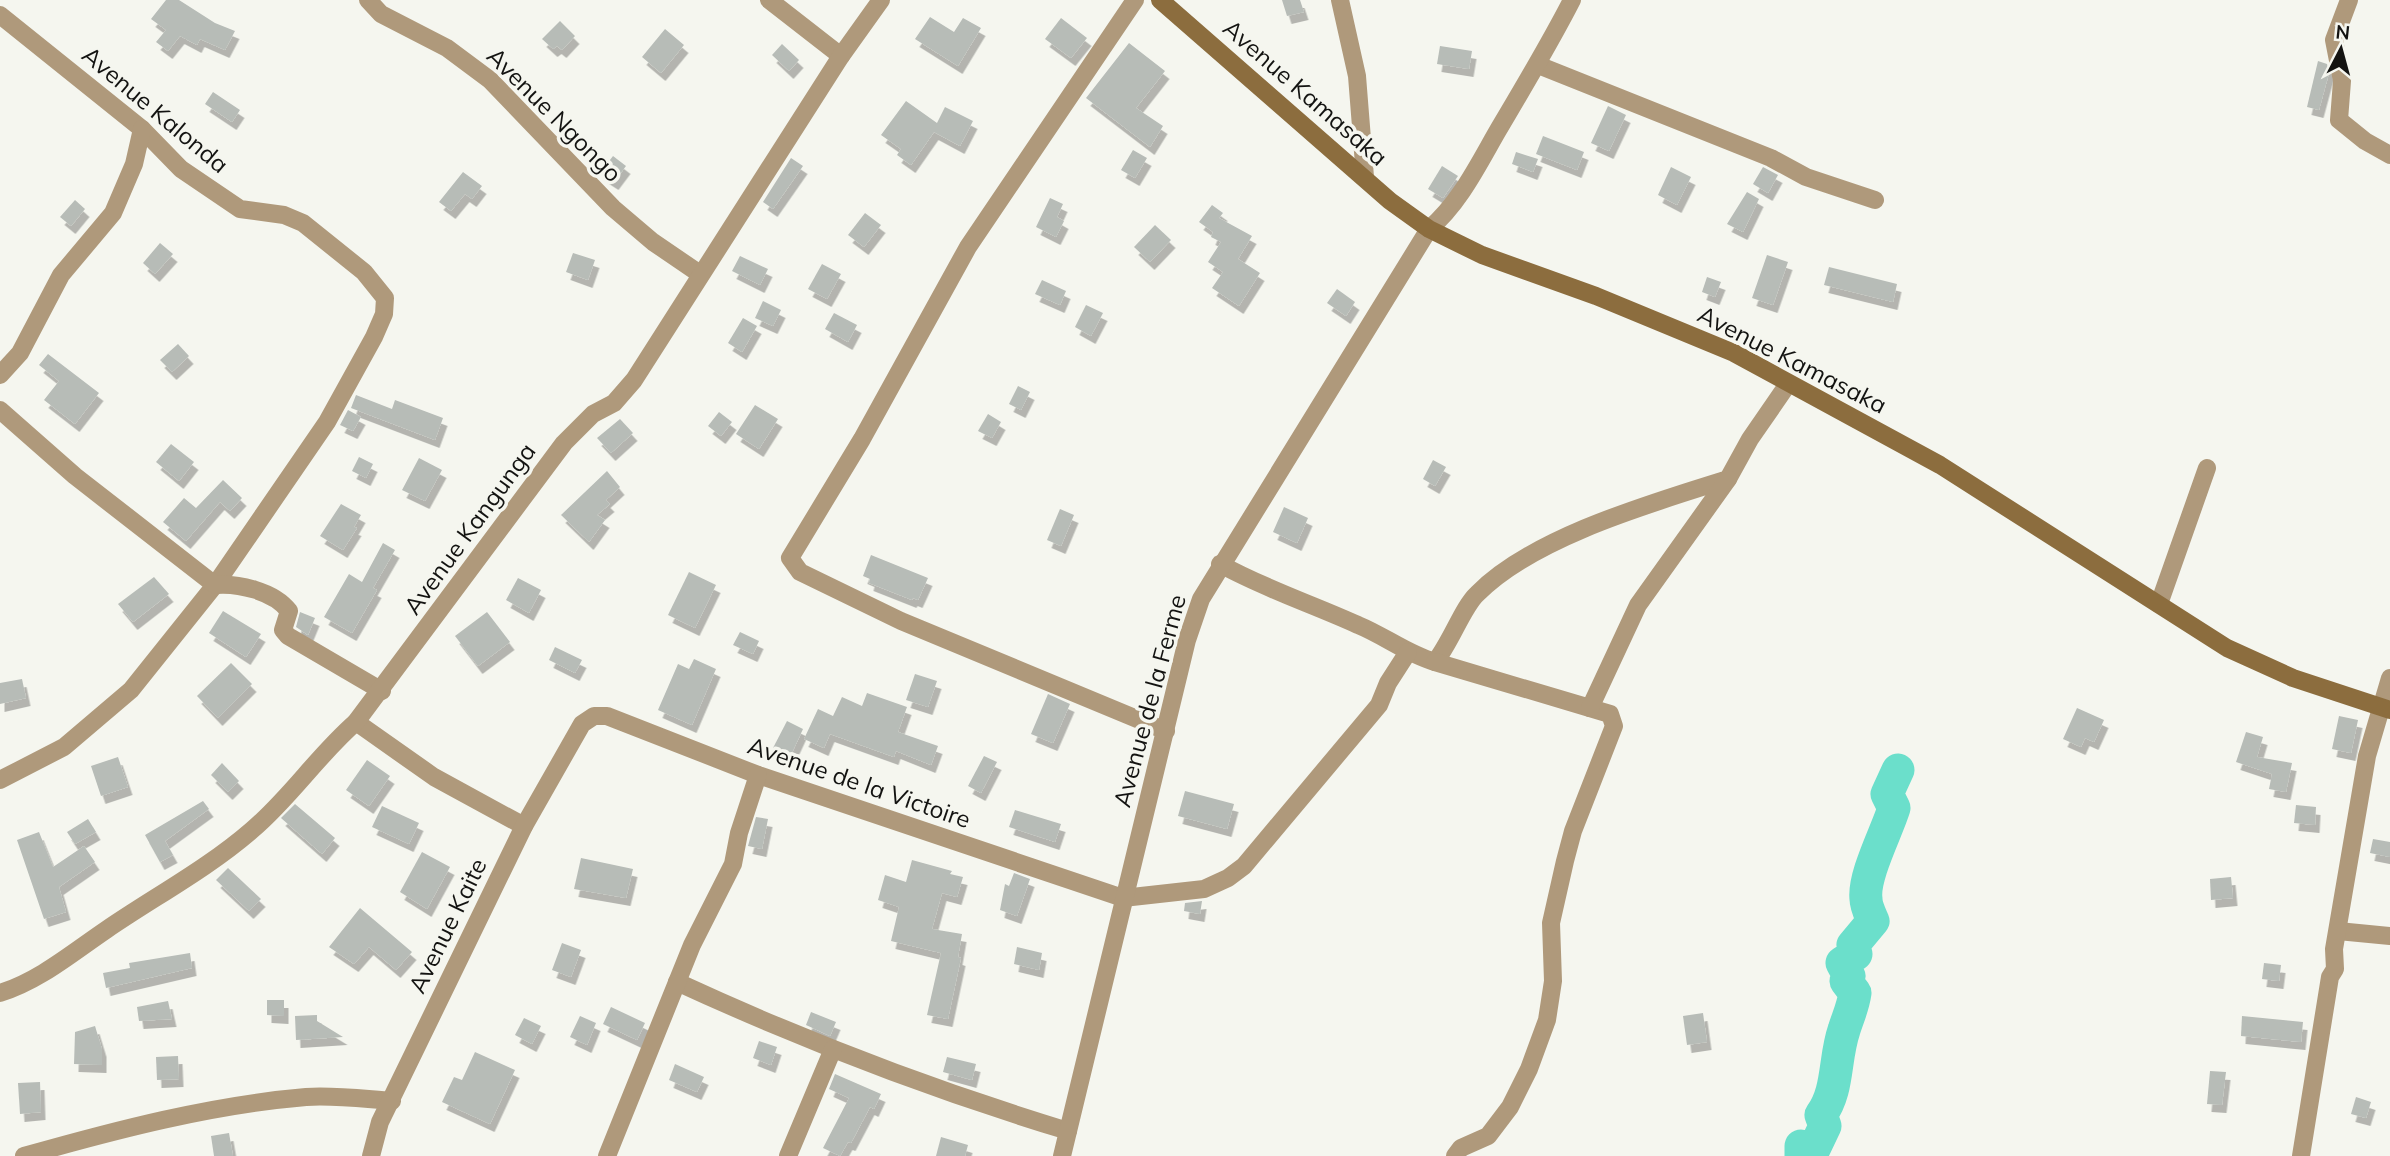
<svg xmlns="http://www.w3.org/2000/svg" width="2390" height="1156" font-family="Mulish,sans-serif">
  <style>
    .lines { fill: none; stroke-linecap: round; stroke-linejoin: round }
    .river { stroke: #6bdfcb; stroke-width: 33 }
    .building { fill: #b7bcb7; filter: url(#shadow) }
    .street { stroke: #af997b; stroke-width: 18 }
    .secondary { stroke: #8c6d3e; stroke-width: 18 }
    .labels { text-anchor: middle; stroke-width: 7; stroke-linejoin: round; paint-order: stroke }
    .street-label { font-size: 24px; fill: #131311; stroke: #f5f6ef }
  </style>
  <defs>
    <filter id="shadow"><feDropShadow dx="4.5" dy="8" stdDeviation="0" flood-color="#0004"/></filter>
  </defs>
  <rect width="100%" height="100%" fill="#f5f6ef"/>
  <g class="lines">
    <!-- river -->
    <path class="river" d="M1801 1156V1146L1814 1149 1825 1126 1821 1115C1839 1090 1834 1059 1844 1030 1848 1017 1853 1007 1855 993L1846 981 1849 976 1842 963 1856 954 1853 945 1873 921C1870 914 1866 906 1866 899 1863 876 1887 831 1894 808L1887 794 1898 770"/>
  </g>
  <!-- building -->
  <g class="building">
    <path d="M166 0H179L215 23 235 31 225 50 200 39 197 45 180 36 168 51 156 42 166 30 151 19Z"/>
    <path d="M1282 0H1300L1304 12 1287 16Z"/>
    <path d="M930 17 954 32 963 18 981 28 958 66 915 39Z"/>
    <path d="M1061 18 1087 38 1071 58 1045 39Z"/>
    <path d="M560 21 575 36 562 50 557 46 553 49 542 39Z"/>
    <path d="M665 29 684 45 661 73 642 57Z"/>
    <path d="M1129 43 1165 71 1136 108 1163 126 1150 147 1086 98Z"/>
    <path d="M782 44 799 60 789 71 772 55Z"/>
    <path d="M1440 46 1472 51 1469 69 1437 64Z"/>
    <path d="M2318 61 2327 64 2329 73 2319 110 2307 107Z"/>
    <path d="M213 92 240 110 232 122 205 104Z"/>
    <path d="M906 101 937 123 945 107 973 121 960 146 934 132 911 165 897 155 901 149 881 135Z"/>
    <path d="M1608 106 1626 115 1609 151 1591 143Z"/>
    <path d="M1543 136 1584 152 1577 170 1536 154Z"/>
    <path d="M1133 150 1147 158 1135 178 1121 170Z"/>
    <path d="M1516 152 1538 159 1533 172 1512 164Z"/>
    <path d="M613 156 626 166 614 182 600 173Z"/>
    <path d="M791 158 803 166 773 209 763 202Z"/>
    <path d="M1442 166 1458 176 1443 198 1428 189Z"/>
    <path d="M1671 167 1691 177 1677 205 1658 195Z"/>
    <path d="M1763 167 1778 175 1768 193 1753 184Z"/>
    <path d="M463 172 482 186 472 199 465 194 451 211 439 202Z"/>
    <path d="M1747 192 1759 199 1743 232 1727 224Z"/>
    <path d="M1050 198 1063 204 1057 217 1064 221 1056 237 1036 227Z"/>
    <path d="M75 200 85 209 71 226 60 217Z"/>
    <path d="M1212 205 1223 213 1219 218 1252 236 1238 259 1260 273 1239 306 1212 288 1223 272 1208 262 1221 242 1211 237 1213 232 1199 222Z"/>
    <path d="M865 213 881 225 864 247 848 235Z"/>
    <path d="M1155 225 1171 240 1150 262 1134 247Z"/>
    <path d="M160 243 173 254 155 274 143 263Z"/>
    <path d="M573 253 595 260 588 280 566 272Z"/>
    <path d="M1767 255 1788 262 1773 305 1752 298Z"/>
    <path d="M740 256 768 269 760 285 732 271Z"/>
    <path d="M822 264 841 274 827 299 808 289Z"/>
    <path d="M1829 267 1897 284 1893 302 1824 285Z"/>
    <path d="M1707 277 1721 282 1715 297 1702 292Z"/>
    <path d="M1042 280 1066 291 1060 305 1035 294Z"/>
    <path d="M1337 289 1355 302 1346 316 1327 303Z"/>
    <path d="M763 301 781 310 773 326 755 318Z"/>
    <path d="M1086 305 1103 313 1091 336 1075 327Z"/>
    <path d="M834 313 857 325 848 342 825 329Z"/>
    <path d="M743 318 757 326 742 352 728 343Z"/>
    <path d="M178 344 189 356 172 372 160 360Z"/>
    <path d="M48 354 99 393 75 424 44 400 59 381 39 365Z"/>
    <path d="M1018 386 1030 392 1021 410 1009 404Z"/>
    <path d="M356 395 392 409 395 400 443 418 435 440 351 408Z"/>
    <path d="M755 405 778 419 759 449 736 434Z"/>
    <path d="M348 410 361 417 353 431 340 425Z"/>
    <path d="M719 412 732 422 721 436 708 426Z"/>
    <path d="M988 414 1001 422 992 438 978 431Z"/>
    <path d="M620 419 633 433 611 453 597 438Z"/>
    <path d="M171 444 194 462 179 481 156 462Z"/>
    <path d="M359 457 373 464 366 478 352 471Z"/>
    <path d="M419 458 442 470 425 501 402 490Z"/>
    <path d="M1433 460 1446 467 1435 486 1423 479Z"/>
    <path d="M607 471 620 487 606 500 610 504 597 515 605 520 589 542 561 515Z"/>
    <path d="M223 480 242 498 230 511 220 502 186 541 163 522 184 498 196 508Z"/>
    <path d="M341 504 361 515 354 527 357 528 343 550 320 536Z"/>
    <path d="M1284 507 1308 518 1297 543 1273 532Z"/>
    <path d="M1060 509 1074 515 1061 546 1047 540Z"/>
    <path d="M383 543 395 550 373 588 377 590 352 633 324 617 349 574 362 582Z"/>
    <path d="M871 555 928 578 918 600 913 598 912 600 869 583 870 579 863 576Z"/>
    <path d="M689 572 716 585 695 628 668 615Z"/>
    <path d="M154 577 169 594 133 622 118 604Z"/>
    <path d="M518 578 541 590 529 613 506 600Z"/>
    <path d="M223 611 261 634 246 657 209 633Z"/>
    <path d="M300 612 315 618 308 635 296 627Z"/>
    <path d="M487 612 510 642 478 666 455 636Z"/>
    <path d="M740 632 759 641 753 654 733 645Z"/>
    <path d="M555 647 582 660 575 673 549 660Z"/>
    <path d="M694 659 716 669 692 725 658 710 678 664 689 669Z"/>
    <path d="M231 663 252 684 218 718 197 696Z"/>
    <path d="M915 674 937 681 928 707 906 700Z"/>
    <path d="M22 679 26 698 0 704V683Z"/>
    <path d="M867 693 907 707 898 732 938 746 931 765 896 751 894 757 830 734 824 748 804 739 818 709 833 716 842 697 862 706Z"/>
    <path d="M1048 694 1070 704 1053 743 1031 734Z"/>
    <path d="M2077 708 2104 720 2094 742 2085 738 2081 747 2063 739Z"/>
    <path d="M2339 716 2358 720 2351 753 2332 749Z"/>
    <path d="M787 721 803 729 790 757 773 748Z"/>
    <path d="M2246 732 2263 737 2257 757 2292 763 2286 792 2269 789 2272 774 2236 762Z"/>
    <path d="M984 756 997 762 981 793 968 786Z"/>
    <path d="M118 757 128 787 101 796 91 766Z"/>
    <path d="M367 760 390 776 369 806 346 790Z"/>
    <path d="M222 763 239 781 228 792 211 775Z"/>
    <path d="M1185 791 1234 804 1227 829 1178 816Z"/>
    <path d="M203 801 209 809 165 841 173 855 160 862 145 835Z"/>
    <path d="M295 804 335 838 322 854 281 818Z"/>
    <path d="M2296 805 2316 807 2315 825 2294 823Z"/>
    <path d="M382 806 419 823 409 844 372 827Z"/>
    <path d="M1015 810 1061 824 1055 842 1009 827Z"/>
    <path d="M756 817 768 819 762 849 748 846Z"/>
    <path d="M88 819 96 832 75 844 67 832Z"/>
    <path d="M39 832 53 867 84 846 95 862 59 887 66 912 44 919 17 840Z"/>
    <path d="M2373 839 2390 842V857L2370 853Z"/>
    <path d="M422 852 450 867 427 909 400 892Z"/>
    <path d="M581 858 633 869 626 898 574 889Z"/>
    <path d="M912 860 952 871 950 874 963 877 957 897 942 893 932 929 962 934 958 957 961 958 948 1019 927 1015 941 953 891 941 899 907 878 900 885 875 906 882Z"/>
    <path d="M228 868 261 899 249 911 216 880Z"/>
    <path d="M1014 873 1030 879 1017 916 1000 910 1005 884 1009 886Z"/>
    <path d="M2231 877 2233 898 2211 900 2210 879Z"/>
    <path d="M1202 901 1200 914 1184 911 1185 903Z"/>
    <path d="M360 908 412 952 396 970 369 947 354 964 329 947Z"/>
    <path d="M562 943 581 950 571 977 552 970Z"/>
    <path d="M1017 947 1042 953 1039 970 1014 964Z"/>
    <path d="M190 953 192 968 106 988 103 973 130 968 129 963Z"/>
    <path d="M2264 963 2281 965 2279 981 2262 979Z"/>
    <path d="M267 1000H284V1016L267 1015Z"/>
    <path d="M168 1001 172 1019 139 1021 137 1007Z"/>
    <path d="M611 1007 645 1023 637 1040 603 1024Z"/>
    <path d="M811 1012 836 1022 830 1036 806 1025Z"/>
    <path d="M1703 1013 1707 1042 1687 1045 1683 1016Z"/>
    <path d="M317 1015V1021L343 1037 296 1040 295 1016Z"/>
    <path d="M580 1016 596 1023 587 1045 570 1037Z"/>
    <path d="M2242 1016 2303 1022 2301 1042 2241 1036Z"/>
    <path d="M524 1018 541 1026 532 1044 515 1035Z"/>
    <path d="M95 1026 102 1049V1065L74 1064 75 1032Z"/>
    <path d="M759 1041 777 1047 771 1065 753 1058Z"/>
    <path d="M475 1052 515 1070 490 1124 442 1102 454 1077 462 1080Z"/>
    <path d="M178 1056 179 1079 157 1080 156 1057Z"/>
    <path d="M947 1057 976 1064 972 1080 943 1072Z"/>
    <path d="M675 1064 704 1077 697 1092 669 1080Z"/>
    <path d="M2210 1071 2226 1072 2222 1105 2207 1104Z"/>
    <path d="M835 1074 881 1094 874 1109 870 1107 851 1143 848 1142 840 1156 823 1148 849 1098 829 1089Z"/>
    <path d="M40 1082 41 1112 20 1114 18 1083Z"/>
    <path d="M2356 1097 2371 1102 2366 1118 2351 1114Z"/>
    <path d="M229 1133 233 1156H214L211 1136Z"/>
    <path d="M941 1137 968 1145 965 1156H936Z"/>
  </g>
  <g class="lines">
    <!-- street -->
    <g class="street">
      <path d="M368 0 381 14 447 48 490 80 613 208 653 242 700 274"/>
      <path d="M769 0 841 56"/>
      <path d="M1135 0 968 247 862 439 790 558 800 572 901 621 1166 731"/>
      <path d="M1340 0 1357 76 1365 177"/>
      <path d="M2349 0 2334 40 2342 81 2339 120 2365 141 2390 155"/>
      <path d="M0 15 142 129 181 169 240 209 284 215 303 223 364 272 385 298 384 314 374 337 327 422 215 585 131 690 64 747 0 780"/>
      <path d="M1538 65 1771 158 1806 177 1875 200"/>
      <path d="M0 375 20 353 61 275 113 213 134 164 142 129"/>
      <path d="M0 410 75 476 215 585C238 583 274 591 289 611L283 630 288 636 382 691"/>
      <path d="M1220 564C1265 589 1312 604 1358 625 1385 636 1407 654 1435 662 1451 642 1463 607 1477 594 1533 537 1652 503 1728 479L1750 439 1788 384"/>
      <path d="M2159 604 2207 468"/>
      <path d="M1435 662 1610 714 1614 726 1573 831 1565 861 1551 923 1553 981 1547 1020 1529 1069 1510 1107 1488 1136 1461 1148 1455 1156"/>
      <path d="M1590 708 1638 605 1728 479"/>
      <path d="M356 722 434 777 524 826"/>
      <path d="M2338 931 2390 936"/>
      <path d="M677 982C805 1041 933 1090 1068 1131"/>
      <path d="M0 993C39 981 72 953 106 930 154 897 207 869 252 830 290 798 318 755 356 722L564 443 593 414 614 403 634 380 841 56 881 0"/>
      <path d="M24 1156C116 1130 211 1105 306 1097 334 1095 364 1099 392 1101"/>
      <path d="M371 1156 380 1122 524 826 582 724 594 716H607L758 775 1123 898 1204 889 1228 878 1244 866 1379 705 1388 683 1408 652"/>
      <path d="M607 1156 692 945 733 864 739 833 758 775"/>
      <path d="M788 1156 833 1049"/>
      <path d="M1062 1156 1187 640 1201 599 1429 229C1459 204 1478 165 1497 132 1523 88 1549 45 1572 0"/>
      <path d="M2301 1156 2330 977 2335 969 2334 949 2367 756 2390 678"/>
    </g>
    <!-- secondary -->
    <path class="secondary" d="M1160 0 1390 201 1429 229 1482 255 1596 296 1734 353 1940 465 2227 648 2293 678 2390 710"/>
  </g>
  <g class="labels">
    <!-- street labels -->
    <g class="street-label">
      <text transform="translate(1305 93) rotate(41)" y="8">Avenue Kamasaka</text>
      <text transform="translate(155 110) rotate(40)" y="8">Avenue Kalonda</text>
      <text transform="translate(554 115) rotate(45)" y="8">Avenue Ngongo</text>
      <text transform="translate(1792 360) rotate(27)" y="8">Avenue Kamasaka</text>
      <text transform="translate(470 529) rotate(-54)" y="8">Avenue Kangunga</text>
      <text transform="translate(1150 701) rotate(-75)" y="8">Avenue de la Ferme</text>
      <text transform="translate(859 783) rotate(19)" y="8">Avenue de la Victoire</text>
      <text transform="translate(448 926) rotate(-64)" y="8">Avenue Kaite</text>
    </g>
  </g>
  <!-- north arrow -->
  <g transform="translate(2341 49) rotate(6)" stroke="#f5f6ef" stroke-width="5" paint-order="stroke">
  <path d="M0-5L12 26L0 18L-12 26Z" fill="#131311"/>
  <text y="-10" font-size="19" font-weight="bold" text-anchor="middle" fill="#131311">N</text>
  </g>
</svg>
